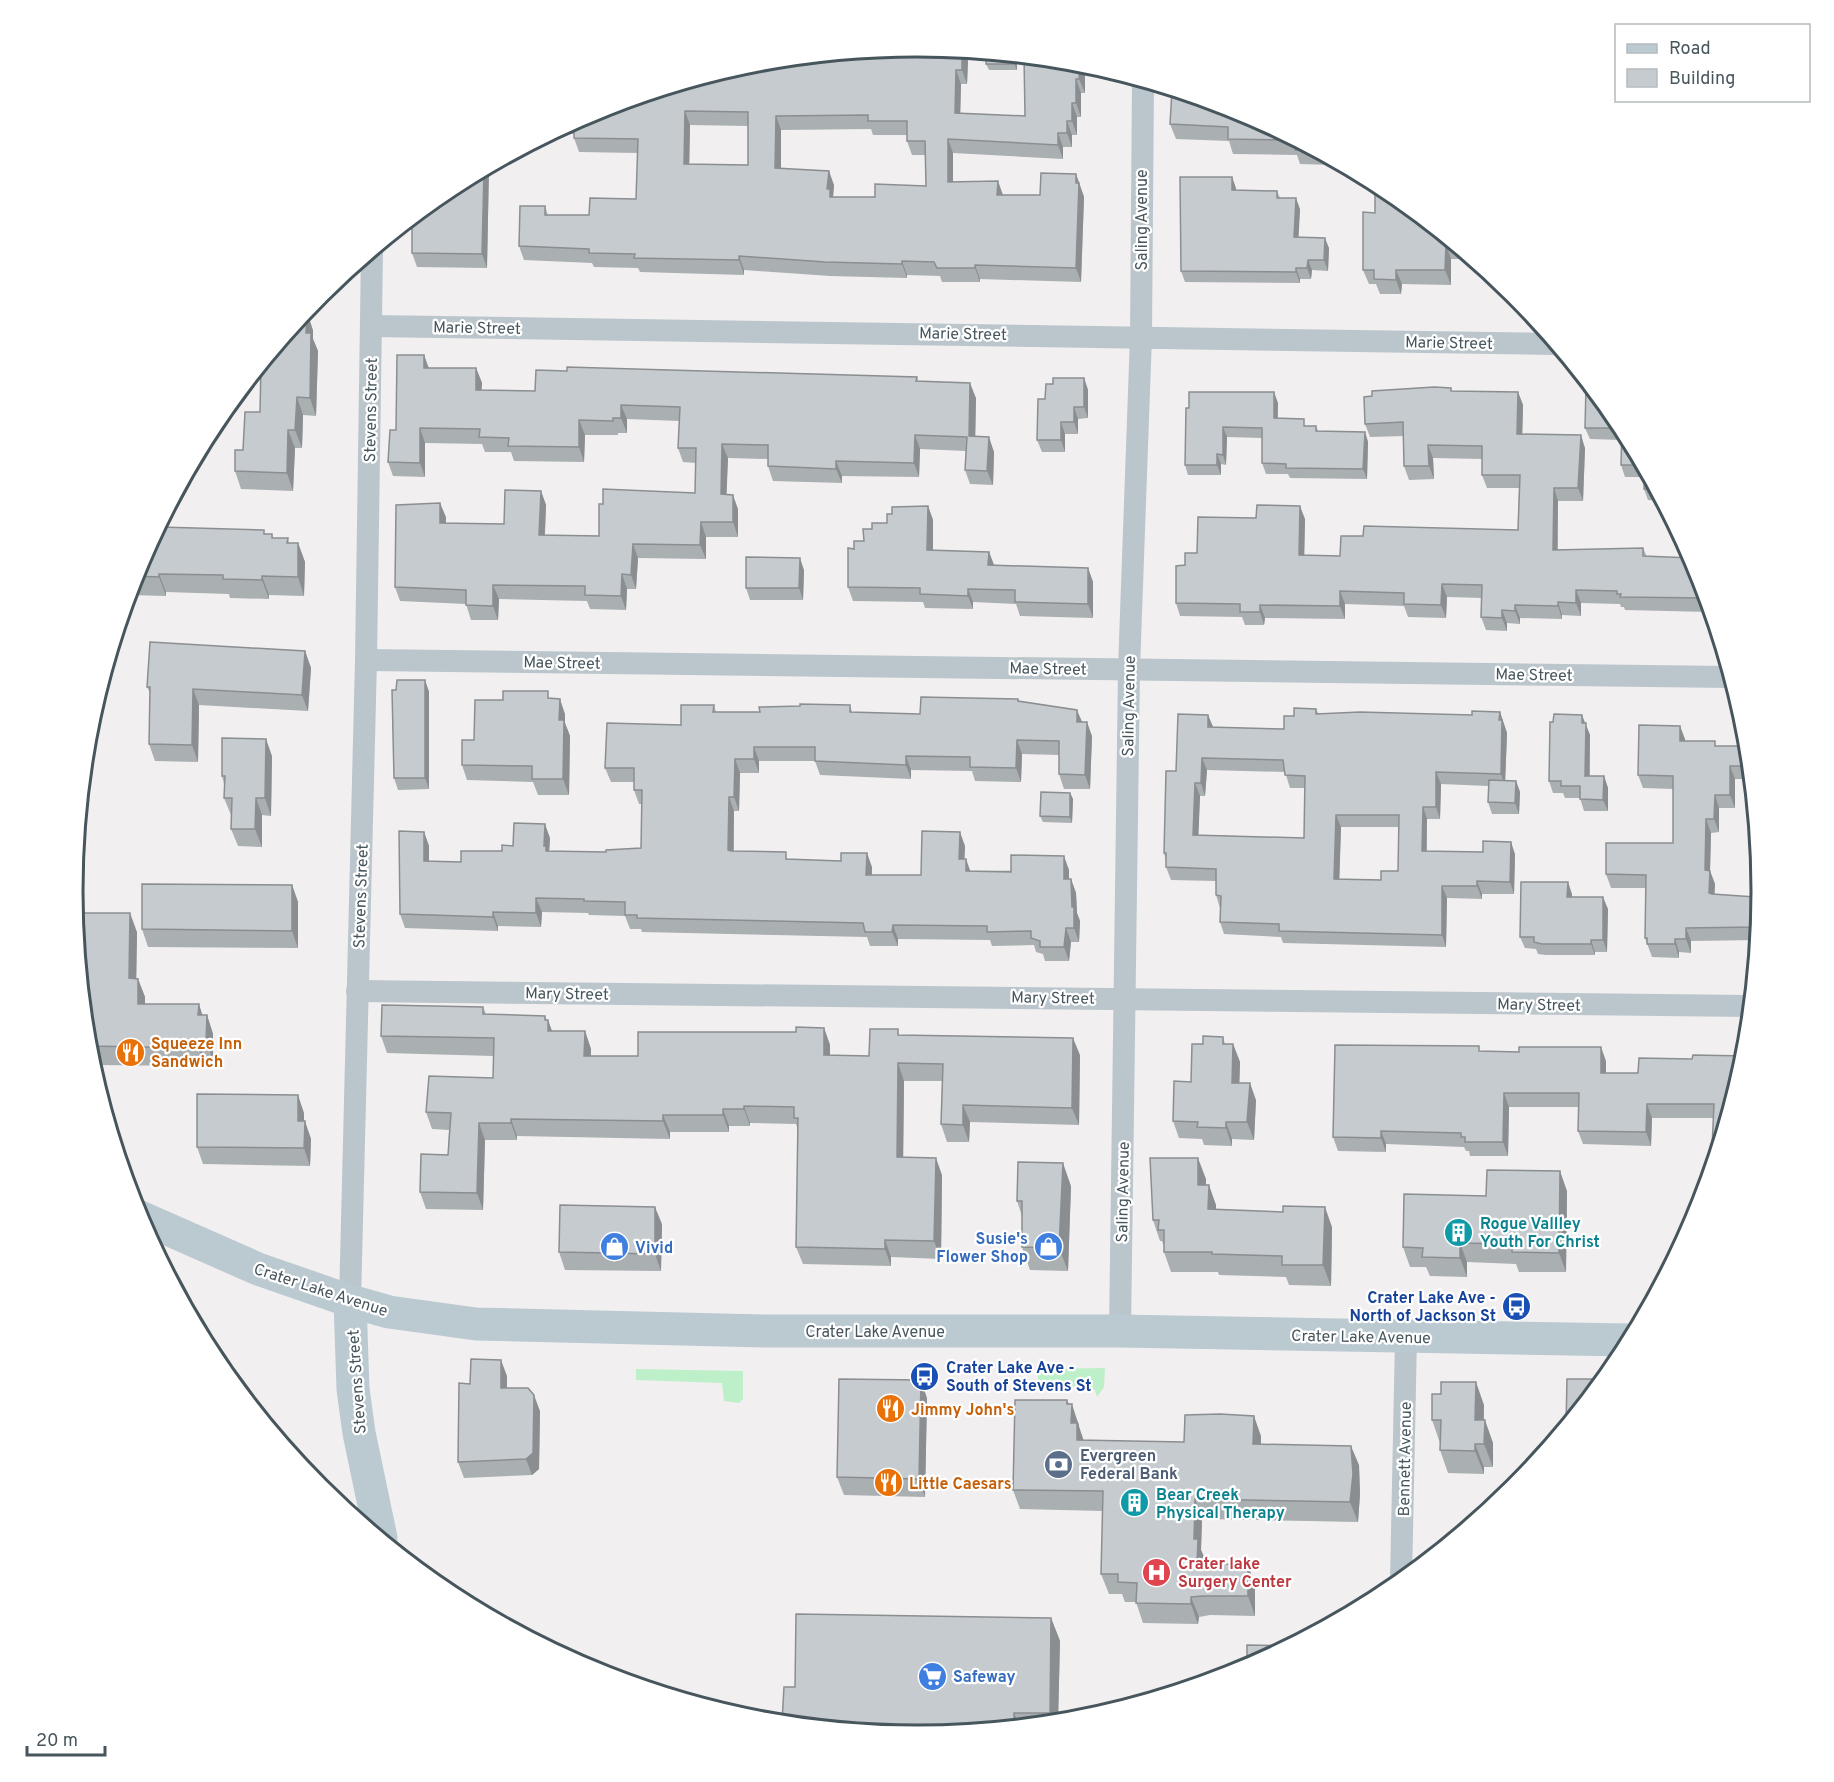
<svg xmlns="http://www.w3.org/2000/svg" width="1834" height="1782" font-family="Overpass,sans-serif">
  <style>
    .green { fill: #bdf0c8 }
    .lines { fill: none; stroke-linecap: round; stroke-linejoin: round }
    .street { stroke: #bbc6cc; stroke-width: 22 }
    .secondary { stroke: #bbc9d1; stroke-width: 33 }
    .wall { fill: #aaafb2; fill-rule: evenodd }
    .shaded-wall { fill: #8b8e91 }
    .building { fill: #c6cbcf; stroke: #8b8e91; stroke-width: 1.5; fill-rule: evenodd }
    .labels { text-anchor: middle; stroke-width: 4.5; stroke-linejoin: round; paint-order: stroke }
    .street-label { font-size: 16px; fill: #47565d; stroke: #fff }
    .food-label { font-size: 16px; font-weight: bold; fill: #c56008; stroke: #fff; text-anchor: start }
    .culture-label { font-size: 16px; font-weight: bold; fill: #0d838f; stroke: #fff; text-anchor: start }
    .shop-label { font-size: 16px; font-weight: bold; fill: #366cbe; stroke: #fff; text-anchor: start }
    .transit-label { font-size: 16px; font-weight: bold; fill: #164399; stroke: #fff; text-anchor: end }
    .service-label { font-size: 16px; font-weight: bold; fill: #4e5e75; stroke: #fff; text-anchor: start }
    .health-label { font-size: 16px; font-weight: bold; fill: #be3a42; stroke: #fff; text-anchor: start }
    .rim { fill: none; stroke: #47565d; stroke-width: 3 }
  </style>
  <rect width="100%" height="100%" fill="#f2eff0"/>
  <!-- green -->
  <g class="green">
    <path d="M1105 1368 1104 1387 1097 1397 1095 1390 1080 1386 1038 1388V1369Z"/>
    <path d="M636 1369 743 1371V1399L739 1403 724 1401 722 1383 636 1380Z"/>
  </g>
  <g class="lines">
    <!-- street -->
    <g class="street">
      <path d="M371 326 1555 344"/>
      <path d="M366 660 1730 677"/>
      <path d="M357 991 1750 1006"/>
      <path d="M350 1301 366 660 372 251"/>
      <path d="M1120 1331 1129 669 1141 336 1143 81"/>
      <path d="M1401 1581 1406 1337"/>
    </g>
    <!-- secondary -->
    <g class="secondary">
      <path d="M138 1216 258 1269 350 1301 389 1312 476 1324 764 1331H1120L1630 1340"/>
      <path d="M350 1301 353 1389 359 1433 381 1538"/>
    </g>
  </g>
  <!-- wall -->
  <g class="wall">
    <path d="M987 53 1017 56V70H989L986 64Z"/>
    <path d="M968 61 967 84H961L960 113 1025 116 1082 63 1085 93H1081V117H1077V135H1072V147H1063V159L953 153V182L1002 195H1040L1076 174 1084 197 1081 282 980 279V282H942L940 276 907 275V278L830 276 744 270V275L640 272 638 268 594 267 592 263 524 260 519 246 545 206 548 215H589L636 199 638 153 579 152 574 138V134H551L594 111ZM690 125 748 126V165L689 164ZM871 129 873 135H907V141L912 155H925L926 186 875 197H833L834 185 781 168V130Z"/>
    <path d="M1240 111 1332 160V165L1300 164 1297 155 1233 154 1229 141 1176 139 1170 124Z"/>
    <path d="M489 167 487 268 417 267 412 253 448 189Z"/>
    <path d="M1232 177 1236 190 1277 191 1280 198 1300 209 1298 237 1329 248 1328 271 1312 270 1311 279H1300V283L1185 282 1181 271Z"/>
    <path d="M1390 192 1472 259H1451V285L1402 284 1401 294H1380L1376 284H1369L1363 270 1375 213Z"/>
    <path d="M313 330V339L318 351 316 416 303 415 302 448H295L293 491 241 489 235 471 260 412Z"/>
    <path d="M424 355 429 368H476L482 383 481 390 535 391 917 377 918 381 976 398 975 437 994 452 993 485 970 484 965 470 966 451 920 449 919 477 842 476V483L773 481 768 466V459L728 458 726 494 738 509V537H706V559L638 558 636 589H627L626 610 590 609 587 601 499 599 498 620H471L466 604 400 601 395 587 446 517V523L504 524 541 491 546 505 545 535 599 536 695 493 696 463 683 462 678 448 679 421 627 419V433H618V435H585L584 462 514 461 511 452H485L482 444 425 443V477L393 476 388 462 396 430Z"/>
    <path d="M1084 378 1088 390V418L1078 419V434H1065V452H1042L1037 440 1045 399 1053 384Z"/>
    <path d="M1451 388 1452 391 1518 392 1523 405 1522 434 1585 448 1583 501H1558V550L1643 548 1647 557 1697 568 1710 612 1625 610 1624 607H1621L1620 604 1581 603V616L1562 615V619L1520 618V624L1507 623V631L1486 630 1481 617 1482 598 1447 597 1446 618 1408 617 1404 606 1345 604V619L1265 618 1264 625H1245L1242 617 1180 616 1176 603 1185 565 1197 553 1256 518 1305 519 1304 555 1340 556 1363 536 1518 530 1519 488H1487L1482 475V459L1433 458 1434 479 1409 480 1404 466V436L1370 437 1365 424Z"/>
    <path d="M1278 403V418L1307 426H1316L1318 431 1365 432 1368 442 1367 479 1290 478 1288 474H1266L1262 463V438L1227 437 1226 465 1221 464V475H1188L1185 465 1186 408Z"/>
    <path d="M1619 422 1661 501 1648 500 1644 489V477H1625L1621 465 1622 440 1590 439 1585 428Z"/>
    <path d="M928 506 933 520V550L989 552 994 565 1088 568 1093 582V618L1020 616 1016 604 973 602V609L925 608 923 602 853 601 848 587 854 549 887 523 892 514Z"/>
    <path d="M265 534H272L273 538H288L289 543H298L305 562 304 596 269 595V599L230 598 229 594 166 592V596L129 595 137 568Z"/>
    <path d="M804 570 803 600H750L746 588Z"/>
    <path d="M305 651 311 668 308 711 199 705 198 762 155 761 149 744 150 693 147 687Z"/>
    <path d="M425 680 429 692V789L398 790 394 778 396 690Z"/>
    <path d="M550 698 565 714V723L570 736 569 795H538L533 782 467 780 462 765 474 740 503 700Z"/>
    <path d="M1019 701 1082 722 1092 736 1090 789H1064L1059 774V755L1022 754 1021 782 975 781 972 771 911 770V779L820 775 815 761H759V773H740L739 811H734V851L789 859 872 867V875H921L965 846 964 859 970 871 1069 870V879H1071L1076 893 1077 913 1080 921 1079 942H1071L1069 961H1045L1043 954 1036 952 1034 945 992 946 990 940 898 939V946H870L867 937 642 932 641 929H630L625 916 589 915 588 913 542 912 541 927 498 926V931L405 928 400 914 424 832 429 846V861L461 862 502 851 513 846 550 838 549 851 606 852 641 848 642 804H639L634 790V782H611L605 768 681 725 714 705 716 712H760L850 705 852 712 920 714Z"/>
    <path d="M1316 709 1318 713 1472 715 1500 712 1507 733 1505 780 1516 781 1520 792 1519 814H1492L1488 802V786L1441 784 1440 819H1427V851L1515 854 1514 894H1482V899L1447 898 1446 947 1283 943 1281 937 1224 934 1220 922V908L1216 895V881L1171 880 1166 867V861L1164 853 1176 771 1208 715 1213 727 1284 729 1294 716ZM1207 770 1285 772 1290 788H1305L1304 838 1198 835 1200 796H1205ZM1341 827H1399L1398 871 1381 880 1339 879Z"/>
    <path d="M1585 723 1590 735V776H1604L1608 788V811H1584L1580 798H1565L1563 793H1553L1549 781Z"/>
    <path d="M1680 726 1685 741 1717 746H1747L1751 779H1735V808H1719V832L1711 833 1710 871 1715 884 1714 894 1755 897 1760 910 1757 940 1691 941V953L1679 952V958L1652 957 1645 938V888H1611L1606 874 1673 843V789L1643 788 1638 775Z"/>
    <path d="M272 756 271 816 262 815V847L238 846 231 829 232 815H231L224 798V784L222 776Z"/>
    <path d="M1070 793 1073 799 1072 823 1043 822 1040 816Z"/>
    <path d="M292 885 298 902V948L148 947 142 929Z"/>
    <path d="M1572 894V897L1608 909 1607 952H1595V955H1546L1538 954 1536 949 1525 948 1520 937Z"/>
    <path d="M75 913 137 932 136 979H138L145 997V1004L202 1015H207L213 1034V1060H205V1066L92 1065 89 1055Z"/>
    <path d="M483 1007 486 1014 548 1020 552 1031H585L591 1049V1056H638L824 1028 830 1045V1055L869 1056 900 1035 1080 1055 1079 1125 970 1122 969 1142H947L941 1124 942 1081H904L903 1157 942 1175 941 1259 891 1257V1266L803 1264 796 1247 798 1131 796 1124 750 1123V1126H729V1132H670V1139L517 1136V1140H485L483 1210 426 1209 420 1192 448 1155 449 1130 432 1129 426 1112 493 1078V1056L387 1053 381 1036Z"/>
    <path d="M1223 1037 1225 1044H1233L1240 1062 1239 1083 1256 1100 1254 1140 1232 1139V1146L1204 1145 1202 1139 1179 1138 1173 1121 1191 1082 1203 1044Z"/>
    <path d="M1481 1051 1606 1061V1073H1638L1692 1059 1745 1056 1714 1118H1652L1651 1146 1583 1144 1578 1131V1107H1509L1508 1156H1470L1469 1151H1466L1464 1147 1386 1144V1152L1338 1151 1333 1137Z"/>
    <path d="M304 1113V1121L311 1139 310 1166 203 1164 197 1147Z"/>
    <path d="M1712 1148H1717L1715 1155Z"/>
    <path d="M1206 1179V1185L1216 1205V1210L1332 1227 1331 1286 1289 1285 1286 1277 1219 1275 1218 1272H1171L1164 1252V1246L1162 1241H1160L1153 1220Z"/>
    <path d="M1071 1186 1068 1271 1030 1270 1022 1247V1216L1017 1201Z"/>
    <path d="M1567 1191 1566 1272H1519L1516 1264 1467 1262V1277L1430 1276 1426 1267H1410L1403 1247 1486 1196Z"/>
    <path d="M662 1224 661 1271 565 1270 559 1252Z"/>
    <path d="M507 1376V1388L540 1411 539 1469 532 1475 464 1478 458 1462 470 1384Z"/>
    <path d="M927 1398 925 1497 844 1495 837 1477Z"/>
    <path d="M1067 1400 1079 1424V1428L1084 1441 1184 1442 1261 1436V1444L1359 1465 1360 1494 1358 1522 1202 1519 1201 1550 1205 1559V1563L1248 1565 1255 1585V1616L1210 1615 1199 1617 1198 1624 1143 1623 1136 1602H1125L1122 1594H1109L1101 1574 1103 1511 1020 1509 1013 1490Z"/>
    <path d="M1484 1405V1420L1493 1443V1467H1484V1474L1448 1473 1440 1450V1443L1432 1420Z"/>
    <path d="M1051 1618 1060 1641 1058 1722 917 1736 795 1687Z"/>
  </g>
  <!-- shaded-wall -->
  <g class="shaded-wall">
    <path d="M962 51H964L968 61 967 84 962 70Z"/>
    <path d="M1015 56H1017V70L1014 64Z"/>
    <path d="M1080 63 1085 64V93L1079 79Z"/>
    <path d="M956 70 961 84 960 127 955 113Z"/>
    <path d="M1076 79 1081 93V117L1076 103Z"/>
    <path d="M1072 103 1077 117V135L1072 121Z"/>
    <path d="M685 111 690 125 689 178 684 164Z"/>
    <path d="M776 116 781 130V182L775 168Z"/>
    <path d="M1067 121 1072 135V147L1067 133Z"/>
    <path d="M1058 133 1063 147V159L1058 145Z"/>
    <path d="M948 139 953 153V196L948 182Z"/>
    <path d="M489 167 487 268 482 254 484 170Z"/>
    <path d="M829 171 834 185 833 197 835 211 827 189Z"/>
    <path d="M1076 174 1084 197 1081 282 1076 268Z"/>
    <path d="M1232 177 1236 188V201L1232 190Z"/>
    <path d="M998 181 1003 195H997Z"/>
    <path d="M1296 198 1300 209 1298 248 1294 237Z"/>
    <path d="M1325 238 1329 248 1328 271 1324 260Z"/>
    <path d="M1446 244 1451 259V285L1445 270Z"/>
    <path d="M739 256 744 270V275L739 260Z"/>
    <path d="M1308 260 1312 270 1311 279 1307 268Z"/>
    <path d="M902 261 907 275V278L902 264Z"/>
    <path d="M975 265 980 279V282L975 268Z"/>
    <path d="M1296 268 1300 279V283L1296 272Z"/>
    <path d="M1396 270 1402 284 1401 294 1396 280Z"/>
    <path d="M307 312 313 330V339L318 351 316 416 310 398 306 333Z"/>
    <path d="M424 355 429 370 424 368Z"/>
    <path d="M476 368 482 383 481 405 476 390Z"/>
    <path d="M1084 378 1088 390V418L1084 407Z"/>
    <path d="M970 383 976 398 975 451 969 436Z"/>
    <path d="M1274 392 1278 403 1277 428 1274 418Z"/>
    <path d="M1518 392 1523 405 1522 447 1517 434Z"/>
    <path d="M297 397 303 415 302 448 295 430Z"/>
    <path d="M621 405 627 419V433L621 418Z"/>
    <path d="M1074 407 1078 419V434L1074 422Z"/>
    <path d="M579 420 585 435 584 462 579 447Z"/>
    <path d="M1061 422 1065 434V452L1061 440Z"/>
    <path d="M1223 427 1227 437 1226 465 1223 455Z"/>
    <path d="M420 428 425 443V477L420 463Z"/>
    <path d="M288 430 295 448 293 491 287 473Z"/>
    <path d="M1365 432 1368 442 1367 479 1363 469Z"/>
    <path d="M915 435 920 449 919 477 914 463Z"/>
    <path d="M1581 435 1585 448 1583 501 1578 488Z"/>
    <path d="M989 437 994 452 993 485 987 471Z"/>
    <path d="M722 444 728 458 726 509 721 494Z"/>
    <path d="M1428 445 1433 458 1434 479 1429 466Z"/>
    <path d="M1217 454 1221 464V475L1217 465Z"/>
    <path d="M836 461 842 476V483L836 469Z"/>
    <path d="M1554 488 1558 501 1557 563 1553 550Z"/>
    <path d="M541 491 546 505 544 549 539 535Z"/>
    <path d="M733 495 738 509V537L733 522Z"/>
    <path d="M440 503 446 517 445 537 440 523Z"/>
    <path d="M928 506 933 520V564L927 550Z"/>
    <path d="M1300 506 1305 519 1304 568 1299 555Z"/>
    <path d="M701 522 706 537V559L700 545Z"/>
    <path d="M298 543 305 562 304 596 298 577Z"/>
    <path d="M633 544 638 558 636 589 631 575Z"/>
    <path d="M989 552 994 565H988Z"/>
    <path d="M800 558 804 570 803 600 799 588Z"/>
    <path d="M1088 568 1093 582V618L1088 604Z"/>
    <path d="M159 574 166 592V596L159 577Z"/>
    <path d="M622 574 627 589 626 610 621 596Z"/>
    <path d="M262 576 269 595V599L262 580Z"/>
    <path d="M1442 584 1447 597 1446 618 1441 605Z"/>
    <path d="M493 585 499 599 498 620 493 606Z"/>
    <path d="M968 589 973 602V609L968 596Z"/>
    <path d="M1576 590 1581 603V616L1576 603Z"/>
    <path d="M1340 591 1345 604V619L1340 606Z"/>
    <path d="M1558 602 1562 615V619L1558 606Z"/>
    <path d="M1260 605 1265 618 1264 625 1260 612Z"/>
    <path d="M1515 605 1520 618V624L1515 611Z"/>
    <path d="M1502 610 1507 623V631L1502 618Z"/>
    <path d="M305 651 311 668 308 711 302 695Z"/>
    <path d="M425 680 429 692V789L425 778Z"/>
    <path d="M193 689 199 705 198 762 192 745Z"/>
    <path d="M560 699 565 714V723L570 736 569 795 563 779 559 720Z"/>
    <path d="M1077 710 1083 724 1077 722Z"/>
    <path d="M1500 712 1507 733 1505 786 1501 774Z"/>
    <path d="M1208 715 1213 727H1208Z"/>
    <path d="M1582 715 1590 735 1589 788 1585 776Z"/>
    <path d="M1087 722 1092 736 1090 789 1085 775Z"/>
    <path d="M1680 726 1685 739V754L1680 741Z"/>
    <path d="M266 739 272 756 271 816 265 798Z"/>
    <path d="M1017 740 1022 754 1021 782 1016 768Z"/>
    <path d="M754 747 759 761V773L754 759Z"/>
    <path d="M906 756 911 770V779L906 765Z"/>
    <path d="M1202 758 1207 770 1205 796 1201 783Z"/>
    <path d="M735 759 740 773 739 811 734 797Z"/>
    <path d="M1730 766 1735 779V808L1730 795Z"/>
    <path d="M1436 772 1441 784 1440 819 1436 807Z"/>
    <path d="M1604 776 1608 788V811L1603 800Z"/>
    <path d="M1516 781 1520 792 1519 814 1515 803Z"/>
    <path d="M1195 783 1200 796 1198 848 1193 835Z"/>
    <path d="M1070 793 1073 799 1072 823 1070 817Z"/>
    <path d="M1715 795 1719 808V832L1714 819Z"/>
    <path d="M729 797 734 811 733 864 728 850Z"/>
    <path d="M256 798 262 815V847L255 829Z"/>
    <path d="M1423 807 1427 819 1426 863 1422 851Z"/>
    <path d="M1336 815 1341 827 1339 892 1334 879Z"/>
    <path d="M1706 819 1711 833 1710 871 1715 884 1714 906 1709 893 1705 870Z"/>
    <path d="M545 824 550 838 549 854 544 846Z"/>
    <path d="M424 832 429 846V875L424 861Z"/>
    <path d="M960 832 965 846 964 873 959 859Z"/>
    <path d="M1511 842 1515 854 1514 894 1510 882Z"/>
    <path d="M867 853 872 867 871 889 866 875Z"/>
    <path d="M1064 856 1069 870V893L1064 879Z"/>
    <path d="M966 859 971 873 966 871Z"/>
    <path d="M1071 879 1076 893 1077 913 1080 921 1079 942 1074 928 1072 907Z"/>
    <path d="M1477 881 1482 894V899L1477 886Z"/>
    <path d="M1568 882 1572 894V909L1567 897Z"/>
    <path d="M292 885 298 902V948L292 931Z"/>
    <path d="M1442 886 1447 898 1446 947 1442 935Z"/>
    <path d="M1603 897 1608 909 1607 952 1603 940Z"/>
    <path d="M1755 897 1760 910 1757 934 1754 927Z"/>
    <path d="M536 898 542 912 541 927 536 913Z"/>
    <path d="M493 912 498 926V931L493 917Z"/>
    <path d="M130 913 137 932 136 997 129 978Z"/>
    <path d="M893 925 898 939V946L892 932Z"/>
    <path d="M1066 928 1071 942 1069 961 1064 947Z"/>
    <path d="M1686 928 1691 941V953L1686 939Z"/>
    <path d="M1675 939 1679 952V958L1675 944Z"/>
    <path d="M1591 940 1595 952V955L1591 944Z"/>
    <path d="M138 979 145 997V1023L138 1004Z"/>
    <path d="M199 1004 205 1023 198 1015Z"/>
    <path d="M207 1015 213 1034V1060L206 1041Z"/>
    <path d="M545 1016 548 1025V1020L554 1037V1048L545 1020Z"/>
    <path d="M824 1028 830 1045V1072L824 1055Z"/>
    <path d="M585 1031 591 1049 590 1073 584 1056Z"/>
    <path d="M1073 1038 1080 1055 1079 1125 1072 1108Z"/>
    <path d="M198 1041 205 1060V1066L198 1048Z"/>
    <path d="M1233 1044 1240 1062 1239 1100 1232 1083Z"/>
    <path d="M1601 1047 1606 1061V1087L1601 1073Z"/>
    <path d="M898 1063 904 1081 903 1174 897 1157Z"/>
    <path d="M1250 1083 1256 1100 1254 1140 1247 1122Z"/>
    <path d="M1504 1093 1509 1107 1508 1156 1503 1142Z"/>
    <path d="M298 1095 304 1113V1127L305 1121 311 1139 310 1166 304 1148 298 1121Z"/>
    <path d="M1647 1104 1652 1118 1651 1146 1646 1132Z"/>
    <path d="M963 1105 970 1122 969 1142 963 1125Z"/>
    <path d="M744 1106 750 1123V1126L744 1109Z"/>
    <path d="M723 1109 729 1126V1132L723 1115Z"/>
    <path d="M663 1115 670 1132V1139L663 1121Z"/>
    <path d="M511 1119 517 1136V1140L511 1123Z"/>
    <path d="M1226 1122 1232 1139V1146L1226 1128Z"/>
    <path d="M479 1123 485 1140 483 1210 477 1193Z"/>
    <path d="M1381 1131 1386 1144V1152L1381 1138Z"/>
    <path d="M936 1158 942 1175 941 1259 934 1241Z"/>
    <path d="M1198 1158 1206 1179V1205L1198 1185Z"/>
    <path d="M1063 1163 1071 1186 1068 1271 1059 1248Z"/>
    <path d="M1560 1171 1567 1191 1566 1272 1559 1253Z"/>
    <path d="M1209 1185 1216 1205V1230L1208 1209Z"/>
    <path d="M655 1207 662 1224 661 1271 655 1254Z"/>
    <path d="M1325 1207 1332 1227 1331 1286 1323 1265Z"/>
    <path d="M885 1240 891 1257V1266L885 1249Z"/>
    <path d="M1460 1243 1467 1262V1277L1460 1258Z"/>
    <path d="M501 1360 507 1376V1404L501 1388Z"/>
    <path d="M921 1380 927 1398 925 1497 919 1479Z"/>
    <path d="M1476 1382 1484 1405 1483 1443 1475 1420Z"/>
    <path d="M534 1395 540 1411 539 1469 532 1475 526 1459Z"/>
    <path d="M1067 1400 1072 1413V1404L1084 1442 1077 1440 1071 1423Z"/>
    <path d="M1254 1416 1261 1436V1464L1253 1444Z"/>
    <path d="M1485 1420 1493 1443V1467L1484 1444Z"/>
    <path d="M1475 1444 1484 1467V1474L1475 1451Z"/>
    <path d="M1351 1446 1359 1465 1360 1494 1358 1522 1350 1502Z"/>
    <path d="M1195 1499 1202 1519 1201 1550 1205 1559 1204 1582 1197 1563 1194 1539Z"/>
    <path d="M1248 1565 1255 1585V1616L1248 1596Z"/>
    <path d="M1191 1597 1199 1617 1198 1624 1191 1604Z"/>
    <path d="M1051 1618 1060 1641 1058 1722H1053L1050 1713Z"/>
    <path d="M1014 1713 1019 1725 1014 1726Z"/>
  </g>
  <!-- building -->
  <g class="building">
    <path d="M917 46 962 51V70H956L955 113 1025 116 1024 57 1080 63 1079 79H1076V103H1072V121H1067V133H1058V145L948 139V182L998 181 997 195H1040L1041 173 1076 174V183H1079L1076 268 975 265V268H937L934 262 902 261V264L825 262 739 256V260L634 258 635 254 589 253V249L519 246 520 206H545V215H589L590 198 636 199 638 139 574 138V121L594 111 753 63ZM685 111 748 112V165L684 164ZM868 115V121H907V141H925L926 186 875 184V197H830V189H827L829 171 775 168 776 116Z"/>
    <path d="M987 53 1015 56 1014 64H986Z"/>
    <path d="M1172 90 1240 111 1314 150H1295V140L1228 139V127L1170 124Z"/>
    <path d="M484 170 482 254 412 253V218L448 189Z"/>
    <path d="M1180 177H1232V190L1277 191V198H1296L1294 237 1325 238 1324 260H1308L1307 268H1296V272L1181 271Z"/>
    <path d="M1375 192H1390L1454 244H1446L1445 270H1396V280L1374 279V270H1363V212L1375 213Z"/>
    <path d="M305 312H307L306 333H311L310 398 297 397 295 430H288L287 473 235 471V450H243L245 412H260L261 365Z"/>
    <path d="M397 355H424V368H476V390L535 391 536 370 567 371V367L917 377 916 381 970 383 969 436 989 437 987 471 965 470 967 437 915 435 914 463 836 461V469L768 466V445L722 444 721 494 733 495V522H701L700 545 633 544 631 575 622 574 621 596 585 595V586L493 585V606L466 605V590L395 587 396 505 440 503V523L504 524 505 490 541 491 539 535 599 536V504H603V489L695 493 696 448H678L680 407 621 405V418H613V421L579 420V447L508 446 509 438 479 437 480 429 420 428V463L388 462 390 430H396Z"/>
    <path d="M1053 378H1084V407H1074V422H1061V440H1037L1038 399H1045L1046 384H1053Z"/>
    <path d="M1586 386H1590L1619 422 1642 465H1621L1622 428H1585Z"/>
    <path d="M1434 387 1451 388V391L1518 392 1517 434 1581 435 1578 488H1554L1553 550 1643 548V556L1692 558 1697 568 1707 598 1620 597 1621 594H1617V591L1576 590V603L1558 602V606L1515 605V611L1502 610V618L1481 617 1482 585 1442 584 1441 605 1404 604V593L1340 591V606L1260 605V612H1240V604L1176 603V566L1185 565V553H1197L1198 517 1256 518 1257 505 1300 506 1299 555 1340 556 1341 536H1363L1364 526 1518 530 1520 475H1482V446L1428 445 1429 466H1404L1403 422 1365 424 1364 397 1372 396V391Z"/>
    <path d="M1189 392H1274V418L1304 419V426H1316V431L1365 432 1363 469 1286 468V464L1262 463V428L1223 427V455L1217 454V465H1185L1186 408H1189Z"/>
    <path d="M1645 469 1655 489H1644Z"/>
    <path d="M928 506 927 550 989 552 988 565 1088 568V604L1015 602V590L968 589V596L920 594V588L848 587V548L854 549V541H864L863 529H872V523H887V514H892V507Z"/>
    <path d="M159 527 264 530V534H272V538H288L287 543H298V577L262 576V580L223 579V575L159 574V577L134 576 137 568Z"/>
    <path d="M746 557 800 558 799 588H746Z"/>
    <path d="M150 642 305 651 302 695 193 689 192 745 149 744 150 687H147Z"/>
    <path d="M397 680H425V778H394L392 690H396Z"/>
    <path d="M503 691H548V698L560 699 559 720H564L563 779H532V766L462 765V740H474L475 700H503Z"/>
    <path d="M921 697 1018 699V701L1077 710V722H1087L1085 775 1059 774V741L1017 740 1016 768 970 767V757L906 756V765L815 761V747H754V759H735L734 797H729L728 850 731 851 786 852V859L841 861V853H867L866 875H921L922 831 960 832 959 859H966V871L1011 872V855L1064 856V879H1071L1072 907H1074V928H1066L1064 947H1040V941L1031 938V931L987 932V926L893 925 892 932H865L863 923 637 918V915H625V902L584 901V899L536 898V913L493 912V917L400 914 399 831 424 832V861L461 862V851H502V845L513 846 514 823 545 824 544 846H546V851L606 852V850L641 848 642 790H634V768H605L607 723 681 725V705H714L713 712H760L759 707 800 706V704L850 705V712L920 714Z"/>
    <path d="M1294 708 1316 709V714L1360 712 1472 715V711L1500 712 1499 720H1502L1501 774 1436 772V807H1423L1422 851 1483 852V841L1511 842 1510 882 1477 881V886H1442V935L1279 931V924L1220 922 1221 896 1216 895V869L1166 867V853H1164L1166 771H1176L1178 714 1208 715V727L1284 729V716H1294ZM1202 758 1283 760 1285 775 1305 776 1304 838 1193 835 1195 783H1201ZM1336 815H1399L1398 871H1381V880L1334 879Z"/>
    <path d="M1554 714 1582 715V723H1586L1585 776H1604L1603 800 1580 799V786H1561V781H1549L1550 722H1553Z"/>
    <path d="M1639 725 1680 726V741H1715V746H1747L1749 766H1730V795H1715L1714 819H1706L1705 870 1710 871 1709 893 1712 894 1755 897 1754 927 1686 928V939H1675V944H1647V938H1645L1646 875 1606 874V843H1673V776L1638 775Z"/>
    <path d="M222 738 266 739 265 798H256L255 829H231L232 798H224L225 776H222Z"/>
    <path d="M1489 780 1516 781 1515 803 1488 802Z"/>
    <path d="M1041 792 1070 793V817L1040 816Z"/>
    <path d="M1521 882H1568L1567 897H1603V940H1591V944H1542L1534 942V937H1520Z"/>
    <path d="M142 884 292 885V931L142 929Z"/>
    <path d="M75 913H130L129 978 138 979V1004H199L198 1015H207L206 1041H198V1048L88 1046Z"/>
    <path d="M382 1005 483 1007V1014L545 1016V1020H548V1031H585L584 1056H638V1032H796V1027L824 1028V1055L869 1056 870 1029H898V1035L1073 1038 1072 1108 963 1105V1125L941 1124 943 1064 898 1063 897 1157 936 1158 934 1241 885 1240V1249L796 1247 798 1118H794V1107L744 1106V1109H723V1115H663V1121L511 1119V1123H479L477 1193 420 1192 421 1154 448 1155 451 1113 426 1112 429 1076 493 1078 494 1038 381 1036Z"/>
    <path d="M1203 1036 1223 1037V1044H1233L1232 1083H1250L1247 1122H1226V1128L1197 1127 1198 1122 1173 1121 1174 1081 1191 1082 1192 1044H1203Z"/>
    <path d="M1335 1045 1479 1046V1051L1519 1052V1047H1601V1073H1638L1639 1058 1692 1059 1693 1055 1745 1056 1717 1148H1712L1714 1104H1647L1646 1132 1578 1131 1579 1093H1504L1503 1142H1465V1137H1461V1133L1381 1131V1138L1333 1137Z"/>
    <path d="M197 1094 298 1095V1121H305L304 1148 197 1147Z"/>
    <path d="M1150 1158H1198V1185H1209L1208 1209 1283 1212V1206L1325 1207 1323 1265H1282V1256L1212 1254V1252H1164V1230H1158L1159 1220H1153Z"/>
    <path d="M1018 1162 1063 1163 1059 1248 1022 1247V1201H1017Z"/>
    <path d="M1487 1170 1560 1171 1559 1253 1512 1252V1244L1460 1243V1258L1422 1257 1423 1248 1403 1247 1404 1194 1486 1196Z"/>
    <path d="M560 1205 655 1207V1254L559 1252Z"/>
    <path d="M471 1359 501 1360V1388H528L534 1395 533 1453 526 1459 458 1462 459 1383 470 1384Z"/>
    <path d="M839 1379 921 1380 919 1479 837 1477Z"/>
    <path d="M1567 1379H1599V1384H1600L1566 1425Z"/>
    <path d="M1441 1382H1476L1475 1420H1485L1484 1444H1475V1451L1440 1450 1441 1420H1432V1394H1441Z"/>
    <path d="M1015 1400H1067V1404H1072L1071 1423H1077V1440L1184 1442 1185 1415 1220 1414 1254 1416 1253 1444 1351 1446 1353 1474 1350 1502 1195 1499 1194 1539H1198L1197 1563 1248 1565V1596H1203L1191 1597V1604L1136 1603 1137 1583 1118 1582V1574H1101L1103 1491 1013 1490Z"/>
    <path d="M796 1614 1051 1618 1050 1713H1014V1726L917 1736 782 1722 784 1687H795Z"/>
    <path d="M1247 1645 1288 1646 1247 1668Z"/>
  </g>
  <!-- icons -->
  <defs>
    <symbol id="restaurant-disc" viewBox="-11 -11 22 22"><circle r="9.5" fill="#e8710a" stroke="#fff"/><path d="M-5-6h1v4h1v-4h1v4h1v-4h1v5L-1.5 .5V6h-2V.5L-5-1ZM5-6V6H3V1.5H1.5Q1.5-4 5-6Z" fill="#fff"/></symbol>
    <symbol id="building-disc" viewBox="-11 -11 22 22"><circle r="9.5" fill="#0f9aa8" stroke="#fff"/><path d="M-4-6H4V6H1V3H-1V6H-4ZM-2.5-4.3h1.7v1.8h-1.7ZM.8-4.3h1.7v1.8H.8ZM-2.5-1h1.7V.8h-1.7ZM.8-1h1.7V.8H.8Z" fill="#fff"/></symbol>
    <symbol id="shop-disc" viewBox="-11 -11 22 22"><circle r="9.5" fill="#3f7fe0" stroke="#fff"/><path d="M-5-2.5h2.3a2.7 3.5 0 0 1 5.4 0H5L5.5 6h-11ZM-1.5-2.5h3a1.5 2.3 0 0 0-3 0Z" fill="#fff"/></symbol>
    <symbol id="bus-disc" viewBox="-11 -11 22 22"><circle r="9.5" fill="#1a4fb4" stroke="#fff"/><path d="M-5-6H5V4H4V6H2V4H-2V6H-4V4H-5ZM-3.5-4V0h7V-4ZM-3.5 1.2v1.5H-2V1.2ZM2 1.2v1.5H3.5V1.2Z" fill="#fff"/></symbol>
    <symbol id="bank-disc" viewBox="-11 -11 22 22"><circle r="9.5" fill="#5c6f8a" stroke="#fff"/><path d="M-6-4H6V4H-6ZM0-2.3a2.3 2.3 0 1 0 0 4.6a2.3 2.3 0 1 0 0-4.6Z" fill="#fff"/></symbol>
    <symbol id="hospital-disc" viewBox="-11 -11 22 22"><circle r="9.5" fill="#e0444e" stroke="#fff"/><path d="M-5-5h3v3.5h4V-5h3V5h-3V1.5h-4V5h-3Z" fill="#fff"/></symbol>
    <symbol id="supermarket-disc" viewBox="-11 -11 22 22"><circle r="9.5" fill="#3f7fe0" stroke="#fff"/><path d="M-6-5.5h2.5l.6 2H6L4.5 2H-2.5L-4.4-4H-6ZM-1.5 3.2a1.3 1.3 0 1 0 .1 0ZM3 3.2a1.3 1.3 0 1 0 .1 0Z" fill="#fff"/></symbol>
  </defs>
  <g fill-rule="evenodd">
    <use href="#restaurant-disc" x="114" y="1036" width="33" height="33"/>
    <use href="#building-disc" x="1442" y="1216" width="33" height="33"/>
    <use href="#shop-disc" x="598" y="1230" width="33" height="33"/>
    <use href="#shop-disc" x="1032" y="1230" width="33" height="33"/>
    <use href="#bus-disc" x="1500" y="1290" width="33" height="33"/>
    <use href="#bus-disc" x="908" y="1360" width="33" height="33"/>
    <use href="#restaurant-disc" x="874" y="1392" width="33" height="33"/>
    <use href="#bank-disc" x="1042" y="1448" width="33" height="33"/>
    <use href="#restaurant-disc" x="872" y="1466" width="33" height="33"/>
    <use href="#building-disc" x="1118" y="1486" width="33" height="33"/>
    <use href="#hospital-disc" x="1140" y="1556" width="33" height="33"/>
    <use href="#supermarket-disc" x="916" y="1660" width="33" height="33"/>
  </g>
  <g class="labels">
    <!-- street labels -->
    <g class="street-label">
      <text transform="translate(1141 220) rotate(-90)" y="6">Saling Avenue</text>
      <text transform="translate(477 327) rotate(1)" y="6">Marie Street</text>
      <text transform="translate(963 333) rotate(1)" y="6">Marie Street</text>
      <text transform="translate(1449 342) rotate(1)" y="6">Marie Street</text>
      <text transform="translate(370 410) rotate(-89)" y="6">Stevens Street</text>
      <text transform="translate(562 662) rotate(1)" y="6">Mae Street</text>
      <text transform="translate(1048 668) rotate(1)" y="6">Mae Street</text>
      <text transform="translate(1534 674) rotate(1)" y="6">Mae Street</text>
      <text transform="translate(1128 706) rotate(-89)" y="6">Saling Avenue</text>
      <text transform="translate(360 896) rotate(-88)" y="6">Stevens Street</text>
      <text transform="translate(567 993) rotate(1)" y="6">Mary Street</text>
      <text transform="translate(1053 997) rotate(1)" y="6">Mary Street</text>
      <text transform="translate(1539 1004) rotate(1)" y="6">Mary Street</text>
      <text transform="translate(1122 1192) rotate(-89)" y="6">Saling Avenue</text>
      <text transform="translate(321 1289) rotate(18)" y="6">Crater Lake Avenue</text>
      <text x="875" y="1337">Crater Lake Avenue</text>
      <text transform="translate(1361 1336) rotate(1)" y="6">Crater Lake Avenue</text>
      <text transform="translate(356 1382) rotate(-94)" y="6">Stevens Street</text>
      <text transform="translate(1404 1459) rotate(-89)" y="6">Bennett Avenue</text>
    </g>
    <!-- food labels -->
    <g class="food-label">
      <text x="151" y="1049">Squeeze Inn<tspan x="151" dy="18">Sandwich</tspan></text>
      <text x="911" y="1415">Jimmy John's</text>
      <text x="909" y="1489">Little Caesars</text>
    </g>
    <!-- culture labels -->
    <g class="culture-label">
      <text x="1480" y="1229">Rogue Vallley<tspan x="1480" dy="18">Youth For Christ</tspan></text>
      <text x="1156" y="1500">Bear Creek<tspan x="1156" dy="18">Physical Therapy</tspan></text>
    </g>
    <!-- shop labels -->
    <g class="shop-label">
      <text x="1028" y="1244" text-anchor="end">Susie's<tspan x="1028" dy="18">Flower Shop</tspan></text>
      <text x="635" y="1253">Vivid</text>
      <text x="953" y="1682">Safeway</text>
    </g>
    <!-- transit labels -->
    <g class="transit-label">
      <text x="1496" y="1303">Crater Lake Ave -<tspan x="1496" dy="18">North of Jackson St</tspan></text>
      <text x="946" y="1373" text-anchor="start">Crater Lake Ave -<tspan x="946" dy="18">South of Stevens St</tspan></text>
    </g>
    <!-- service labels -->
    <g class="service-label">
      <text x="1080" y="1461">Evergreen<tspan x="1080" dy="18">Federal Bank</tspan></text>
    </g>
    <!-- health labels -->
    <g class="health-label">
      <text x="1178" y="1569">Crater lake<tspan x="1178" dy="18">Surgery Center</tspan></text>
    </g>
  </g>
  <!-- crop -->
  <path d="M0 0H1834V1782H0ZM83 891a834 834 0 1 1 1668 0a834 834 0 1 1-1668 0Z" fill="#fff" fill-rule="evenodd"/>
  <path class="rim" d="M83 891a834 834 0 1 1 1668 0a834 834 0 1 1-1668 0Z"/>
  <!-- legend -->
  <rect x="1615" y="24" width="195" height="78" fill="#ffffff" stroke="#b5bbbe" stroke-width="1.5"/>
  <rect x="1627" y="44" width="30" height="9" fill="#bbc9d1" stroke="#b5bbbe" stroke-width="1.5"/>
  <text x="1669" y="54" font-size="18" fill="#47565d">Road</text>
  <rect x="1627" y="69" width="30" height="18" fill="#c6cbcf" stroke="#b5bbbe" stroke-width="1.5"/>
  <text x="1669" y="84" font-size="18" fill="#47565d">Building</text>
  <!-- scale -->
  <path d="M27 1746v9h78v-9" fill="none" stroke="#47565d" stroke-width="3"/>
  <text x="36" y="1746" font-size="18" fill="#47565d" stroke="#ffffff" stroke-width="4.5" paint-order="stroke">20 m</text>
</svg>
